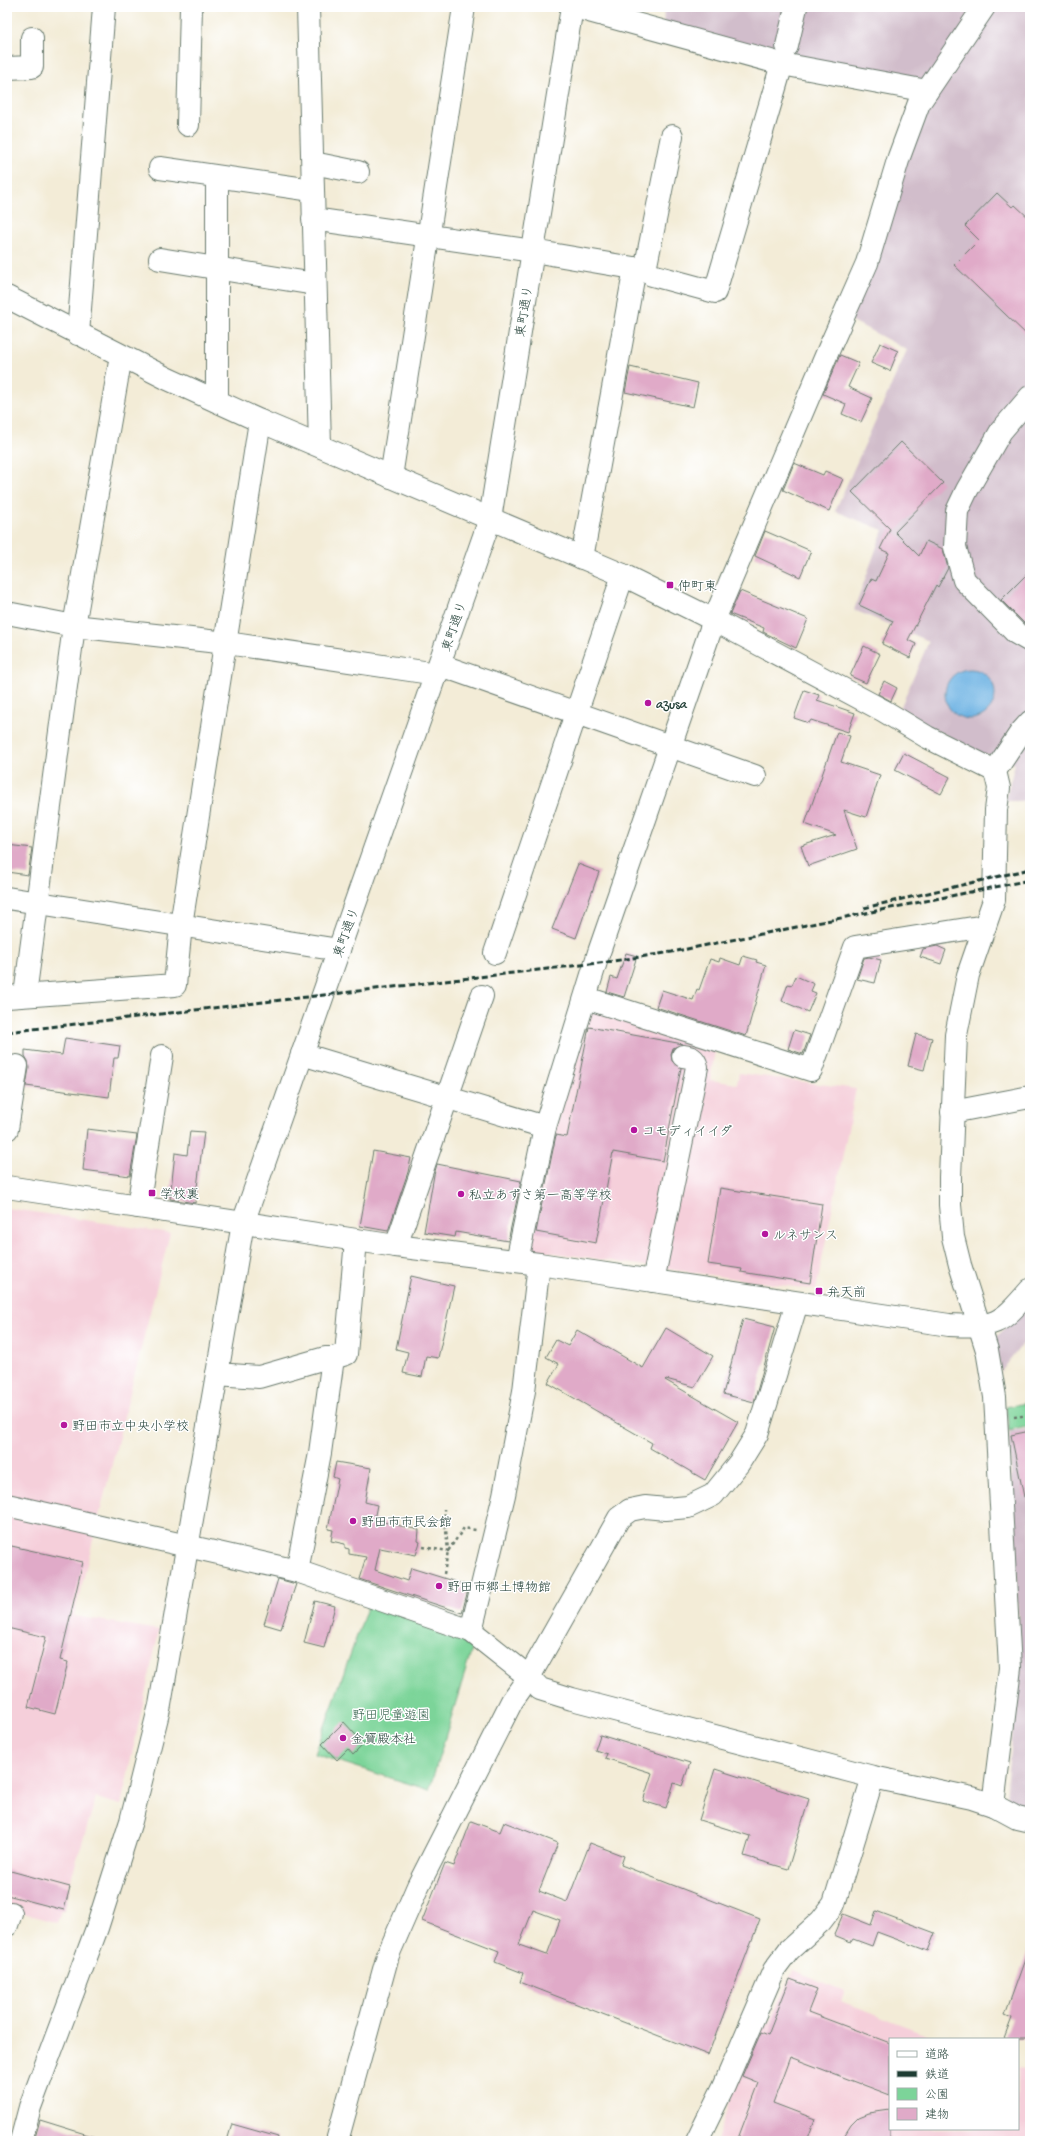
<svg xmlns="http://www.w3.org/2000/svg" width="1037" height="2148" font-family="'Gochi Hand','Klee One',sans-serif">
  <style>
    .built { fill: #f5cfda }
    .industrial { fill: #d1bdcb }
    .green { fill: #7cd499; stroke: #4e8866 }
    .water { fill: #6db2e3; stroke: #46788c }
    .building { fill: #e0aac8; fill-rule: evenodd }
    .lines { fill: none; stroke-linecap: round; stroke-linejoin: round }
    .minor-casing { stroke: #697a6d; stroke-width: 24 }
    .path { stroke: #697a6d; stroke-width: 2.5; stroke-dasharray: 3 3; stroke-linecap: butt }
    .minor { stroke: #fff; stroke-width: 22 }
    .rail { stroke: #1f3d34; stroke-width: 3; stroke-dasharray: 6 3; stroke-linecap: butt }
    .poi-dot { fill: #b5179e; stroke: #fff; stroke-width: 1.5 }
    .labels { text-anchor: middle; stroke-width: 3; stroke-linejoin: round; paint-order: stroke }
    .street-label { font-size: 13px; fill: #1f3d34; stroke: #fff }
    .poi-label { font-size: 13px; fill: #1f3d34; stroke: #fff; text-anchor: start }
    .park-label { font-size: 13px; fill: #36634d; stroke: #fff }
  </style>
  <rect width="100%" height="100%" fill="#fff"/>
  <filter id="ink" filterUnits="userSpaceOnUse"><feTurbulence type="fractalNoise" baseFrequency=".025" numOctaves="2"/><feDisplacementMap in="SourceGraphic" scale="8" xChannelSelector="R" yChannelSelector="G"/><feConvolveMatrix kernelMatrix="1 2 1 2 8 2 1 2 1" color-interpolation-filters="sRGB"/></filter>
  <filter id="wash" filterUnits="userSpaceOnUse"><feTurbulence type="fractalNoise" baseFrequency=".012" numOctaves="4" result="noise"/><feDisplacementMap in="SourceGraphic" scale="16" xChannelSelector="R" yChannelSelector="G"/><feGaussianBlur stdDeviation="0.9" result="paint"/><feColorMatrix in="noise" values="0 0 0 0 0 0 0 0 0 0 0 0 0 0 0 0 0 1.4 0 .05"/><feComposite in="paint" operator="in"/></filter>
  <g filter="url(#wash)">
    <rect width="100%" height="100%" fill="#f3ecd7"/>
    <!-- built -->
    <g class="built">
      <path d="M593 1006 716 1045 710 1080 737 1084 739 1073 856 1089 816 1290 534 1250 527 1241 555 1128Z"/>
      <path d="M7 1208 170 1233 74 1616 159 1630 121 1805 96 1798 57 1923 7 1908Z"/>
      <path d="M793 1971 845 1991 841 2002 940 2039H890V2129H1018V2068L1030 2073V2141H717L733 2088 758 2029 770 2021Z"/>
    </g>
    <!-- industrial -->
    <g class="industrial">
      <path d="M664 7H979L929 81 916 85 663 28Z"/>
      <path d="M990 7H1030V800L1020 801H1005L1015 764 994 755 982 754 899 711 929 641 854 610 883 530 835 511 907 350 847 318 914 131Z"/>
      <path d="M1030 1299V1334L1001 1372 994 1340Z"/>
      <path d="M1030 1428V1807L1011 1802 1006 1798 1020 1661 1009 1432Z"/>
    </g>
    <!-- green -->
    <g class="green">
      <path d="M1030 1402V1426L1009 1431 1006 1407Z"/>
      <path d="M369 1602 474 1643 429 1790 315 1754Z"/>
    </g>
    <!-- water -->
    <circle class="water" cx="970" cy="694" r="25"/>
    <g id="blocks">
      <!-- building -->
      <g class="building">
        <path d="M997 193 1012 207 1015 205 1030 219V338L954 265 979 240 965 226Z"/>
        <path d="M880 343 898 351 890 371 871 363Z"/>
        <path d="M840 355 859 363 848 387 872 398 861 422 842 414 846 404 823 394Z"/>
        <path d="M630 367 698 383 693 407 625 392Z"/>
        <path d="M901 442 943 483 895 532 919 556 926 541 943 549 948 568 938 587 936 585 908 640 916 644 910 658 882 644 893 621 859 605 871 579 876 581 889 553 880 549 890 529 852 492Z"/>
        <path d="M794 463 823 475 825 471 843 479 829 511 783 490Z"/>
        <path d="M765 531 811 551 800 577 755 556Z"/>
        <path d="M1030 571V627L1024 623 1001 600Z"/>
        <path d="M740 591 808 619 796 648 763 632 764 628 730 614Z"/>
        <path d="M864 646 880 654 866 683 850 676Z"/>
        <path d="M884 681 897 688 891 701 878 694Z"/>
        <path d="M804 690 819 695 817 700 855 713 848 732 811 720 809 723 794 718Z"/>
        <path d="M837 732 850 736 841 762 880 775 866 817 844 810 857 849 808 866 801 846 836 835 805 824Z"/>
        <path d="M904 753 950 777 941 794 895 770Z"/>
        <path d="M7 845 32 848 28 875 7 872Z"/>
        <path d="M578 864 599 872 576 938 552 929Z"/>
        <path d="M937 946 946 950 941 964 920 957 923 949Z"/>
        <path d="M626 953 637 956 624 997 607 992 611 977 617 979Z"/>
        <path d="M743 956 757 960 756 962 766 965 746 1036 656 1007 662 990 693 1000 697 989 699 990 710 959 719 962 720 958 740 965Z"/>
        <path d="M869 957 881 960 875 983 857 979 864 958Z"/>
        <path d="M796 976 814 984 811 991 816 993 808 1012 782 1001 788 984 792 985Z"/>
        <path d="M589 1027 683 1044 673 1048 671 1054 672 1061 681 1068 663 1161 613 1152 596 1243 536 1232 556 1135 567 1137Z"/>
        <path d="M794 1030 810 1035 803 1054 788 1049Z"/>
        <path d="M916 1034 932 1038 924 1070 908 1066Z"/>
        <path d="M65 1038 120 1046 118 1058H114L109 1097 26 1086 29 1068 28 1061 25 1056V1050L62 1055Z"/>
        <path d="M87 1129 137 1135 130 1176 83 1170Z"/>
        <path d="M190 1131 204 1132 195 1203 170 1199 175 1153 187 1155Z"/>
        <path d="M373 1151 411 1158 408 1172 388 1231 360 1226Z"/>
        <path d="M437 1164 521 1181 508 1241 456 1232 455 1237 424 1232 434 1175Z"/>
        <path d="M720 1188 822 1204 810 1283 741 1272 742 1269 708 1264Z"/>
        <path d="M411 1276 454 1286 438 1358 426 1356 422 1377 403 1373 408 1352 396 1349Z"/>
        <path d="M743 1319 775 1327 754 1402 723 1394Z"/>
        <path d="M666 1328 713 1356 695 1387 666 1379 665 1380 738 1422 705 1480 650 1448 652 1443 548 1383 559 1364 546 1357 556 1340 568 1346 577 1330 643 1368Z"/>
        <path d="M1030 1431V1496L1024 1497 1011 1435Z"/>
        <path d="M336 1462 371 1468 365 1502 377 1505 374 1520 419 1530 418 1541 420 1542 416 1555 380 1548 375 1570 407 1581 411 1568 469 1586 462 1613 359 1579 366 1557 349 1554V1549L345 1548V1544L331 1541 333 1530 328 1529 338 1479 333 1477Z"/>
        <path d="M7 1545 83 1562 60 1660 68 1662 55 1714 28 1707 46 1637 7 1628Z"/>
        <path d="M278 1579 296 1584 281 1629 264 1624Z"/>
        <path d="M315 1601 335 1606 324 1648 304 1643Z"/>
        <path d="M344 1722 364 1744 353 1755 348 1749 337 1760 322 1744Z"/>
        <path d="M600 1735 690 1763 682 1786 674 1783 666 1808 643 1801 652 1773 605 1758 607 1754 595 1750Z"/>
        <path d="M715 1769 809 1799 788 1869 744 1856 750 1836 699 1820Z"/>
        <path d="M471 1821 500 1832 504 1822 558 1843 539 1891 567 1902 590 1843 624 1856 621 1865 760 1919 708 2055 520 1982 523 1973 495 1962 499 1951 422 1921 445 1863 454 1866ZM533 1910 560 1920 547 1955 519 1945Z"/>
        <path d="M7 1870 70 1887 64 1910 7 1895Z"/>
        <path d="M876 1911 935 1933 928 1951 877 1932 872 1946 853 1939 851 1942 834 1935 843 1914 871 1925Z"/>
        <path d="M1028 1951 1030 1952V2031L1027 2039H1004L1012 2018 1005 2015Z"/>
        <path d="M790 1979 817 1989 808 2012 890 2043V2095L790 2057 773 2103 815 2119 807 2141H737L759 2083 742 2076 761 2032 768 2035Z"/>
        <path d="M890 2110V2141H841L851 2125 859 2117 869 2113Z"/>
        <path d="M40 2120 98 2138V2141H34Z"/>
        <path d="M232 2124 278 2137 277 2141H227Z"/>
      </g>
    </g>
  </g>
  <g filter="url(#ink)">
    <use href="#blocks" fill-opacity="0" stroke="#697a6d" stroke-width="1"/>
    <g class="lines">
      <defs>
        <g id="minor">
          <path d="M308 7 320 446"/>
          <path d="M574 7 782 64 927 91"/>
          <path d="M787 46 796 7"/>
          <path d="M7 68 32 67V38"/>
          <path d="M188 125 191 7"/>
          <path d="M313 163 358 172"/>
          <path d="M160 168 312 190"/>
          <path d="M313 219 533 251 645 270 652 275 715 292 782 64"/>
          <path d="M160 259 315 284"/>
          <path d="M645 270 672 136"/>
          <path d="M7 297 168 379 260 421 623 575 714 620 884 711 927 737 995 771"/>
          <path d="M78 334 104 7"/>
          <path d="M1030 397 1001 431 967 490 957 511 955 547 964 580 1016 633 1030 641"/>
          <path d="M217 401V177"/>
          <path d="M391 477 464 7"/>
          <path d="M582 558 635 268"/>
          <path d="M7 613 74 626 227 643 437 674"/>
          <path d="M440 665 755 776"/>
          <path d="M7 898 339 950"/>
          <path d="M495 953 623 575"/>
          <path d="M25 995 74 626 121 356"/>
          <path d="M7 997 175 985 181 925 260 421"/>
          <path d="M586 998 811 1070 855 947 985 926"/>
          <path d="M302 1054 545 1127"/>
          <path d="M952 1112 1030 1097"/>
          <path d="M7 1129 17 1066"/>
          <path d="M7 1187 396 1246 539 1264 949 1325C996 1327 999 1326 1030 1290"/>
          <path d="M138 1207 162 1056"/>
          <path d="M396 1246 482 996"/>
          <path d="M517 1261 545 1127 599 952 714 620 828 351 867 263 899 157 919 103 984 7"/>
          <path d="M653 1281 697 1067C695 1058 691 1057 683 1056"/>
          <path d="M217 1374 259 1377 325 1358H333"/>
          <path d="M7 1505 297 1571 471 1631 529 1677 540 1689 572 1699 873 1777 972 1798 993 1805 1017 1818 1030 1821"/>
          <path d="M297 1571 320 1453 333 1358 346 1354 356 1240"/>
          <path d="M471 1631 504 1495 524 1391 539 1264"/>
          <path d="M993 1805 1010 1668 995 1397 987 1350 960 1265 953 1237 950 1205V1177L956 1035 968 975 994 900 996 810 999 788 995 771 1021 732 1030 722"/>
          <path d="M7 1925 11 1913"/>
          <path d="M21 2141 30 2107 97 1928 131 1821 160 1705 243 1223 490 519 572 7"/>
          <path d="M337 2141 388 1955 418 1886 512 1701 529 1677 619 1518 630 1510 645 1507 666 1509 688 1507 713 1495 739 1463 757 1434 797 1303"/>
          <path d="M697 2141 724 2086 774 1970 789 1950 821 1921 834 1904 873 1777"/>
        </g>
      </defs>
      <!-- minor casing -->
      <use href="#minor" class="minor-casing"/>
      <!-- path -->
      <g class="path">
        <path d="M1014 1417 1030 1415"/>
        <path d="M423 1547 448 1551 444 1509"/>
        <path d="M444 1574 448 1551 464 1528 476 1530"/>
      </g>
      <!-- minor -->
      <use href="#minor" class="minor"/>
      <!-- rail -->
      <g class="rail">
        <path d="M864 908 1030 869"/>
        <path d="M7 1032 607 962 672 952 1030 880"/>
      </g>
    </g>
  </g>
  <!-- markers -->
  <g class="poi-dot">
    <rect x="666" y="581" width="8" height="8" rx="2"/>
    <circle cx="648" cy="703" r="4"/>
    <circle cx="634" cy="1130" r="4"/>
    <rect x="148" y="1189" width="8" height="8" rx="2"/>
    <circle cx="461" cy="1194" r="4"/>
    <circle cx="765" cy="1234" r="4"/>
    <rect x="815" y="1287" width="8" height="8" rx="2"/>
    <circle cx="64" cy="1425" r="4"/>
    <circle cx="353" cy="1521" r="4"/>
    <circle cx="439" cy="1586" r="4"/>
    <circle cx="343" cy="1738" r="4"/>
  </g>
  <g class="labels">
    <!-- street labels -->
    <g class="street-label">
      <text transform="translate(523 311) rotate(-81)" y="5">東町通り</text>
      <text transform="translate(453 626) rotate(-71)" y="5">東町通り</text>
      <text transform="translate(345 932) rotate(-70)" y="5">東町通り</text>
    </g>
    <!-- poi labels -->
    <g class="poi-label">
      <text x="678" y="590">仲町東</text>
      <text x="656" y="708">azusa</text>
      <text x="642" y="1135">コモディイイダ</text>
      <text x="160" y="1198">学校裏</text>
      <text x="469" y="1199">私立あずさ第一高等学校</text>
      <text x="773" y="1239">ルネサンス</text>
      <text x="827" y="1296">弁天前</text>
      <text x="72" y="1430">野田市立中央小学校</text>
      <text x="361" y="1526">野田市市民会館</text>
      <text x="447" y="1591">野田市郷土博物館</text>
      <text x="351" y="1743">金寶殿本社</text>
    </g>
    <!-- park labels -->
    <g class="park-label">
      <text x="391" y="1719">野田児童遊園</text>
    </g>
  </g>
  <!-- margin -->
  <rect width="1037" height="2148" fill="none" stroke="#fff" stroke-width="24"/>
  <!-- legend -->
  <rect x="889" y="2038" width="130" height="92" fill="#ffffff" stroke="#a5b1ae"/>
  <rect x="897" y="2051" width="20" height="6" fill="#ffffff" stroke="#a5b1ae"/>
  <text x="925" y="2058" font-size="12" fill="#1f3d34">道路</text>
  <rect x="897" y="2071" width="20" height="6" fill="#1f3d34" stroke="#a5b1ae"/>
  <text x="925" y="2078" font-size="12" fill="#1f3d34">鉄道</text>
  <rect x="897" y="2088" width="20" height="12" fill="#7cd499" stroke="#a5b1ae"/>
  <text x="925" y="2098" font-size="12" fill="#1f3d34">公園</text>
  <rect x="897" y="2108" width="20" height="12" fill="#e0aac8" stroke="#a5b1ae"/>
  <text x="925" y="2118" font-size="12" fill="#1f3d34">建物</text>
</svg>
